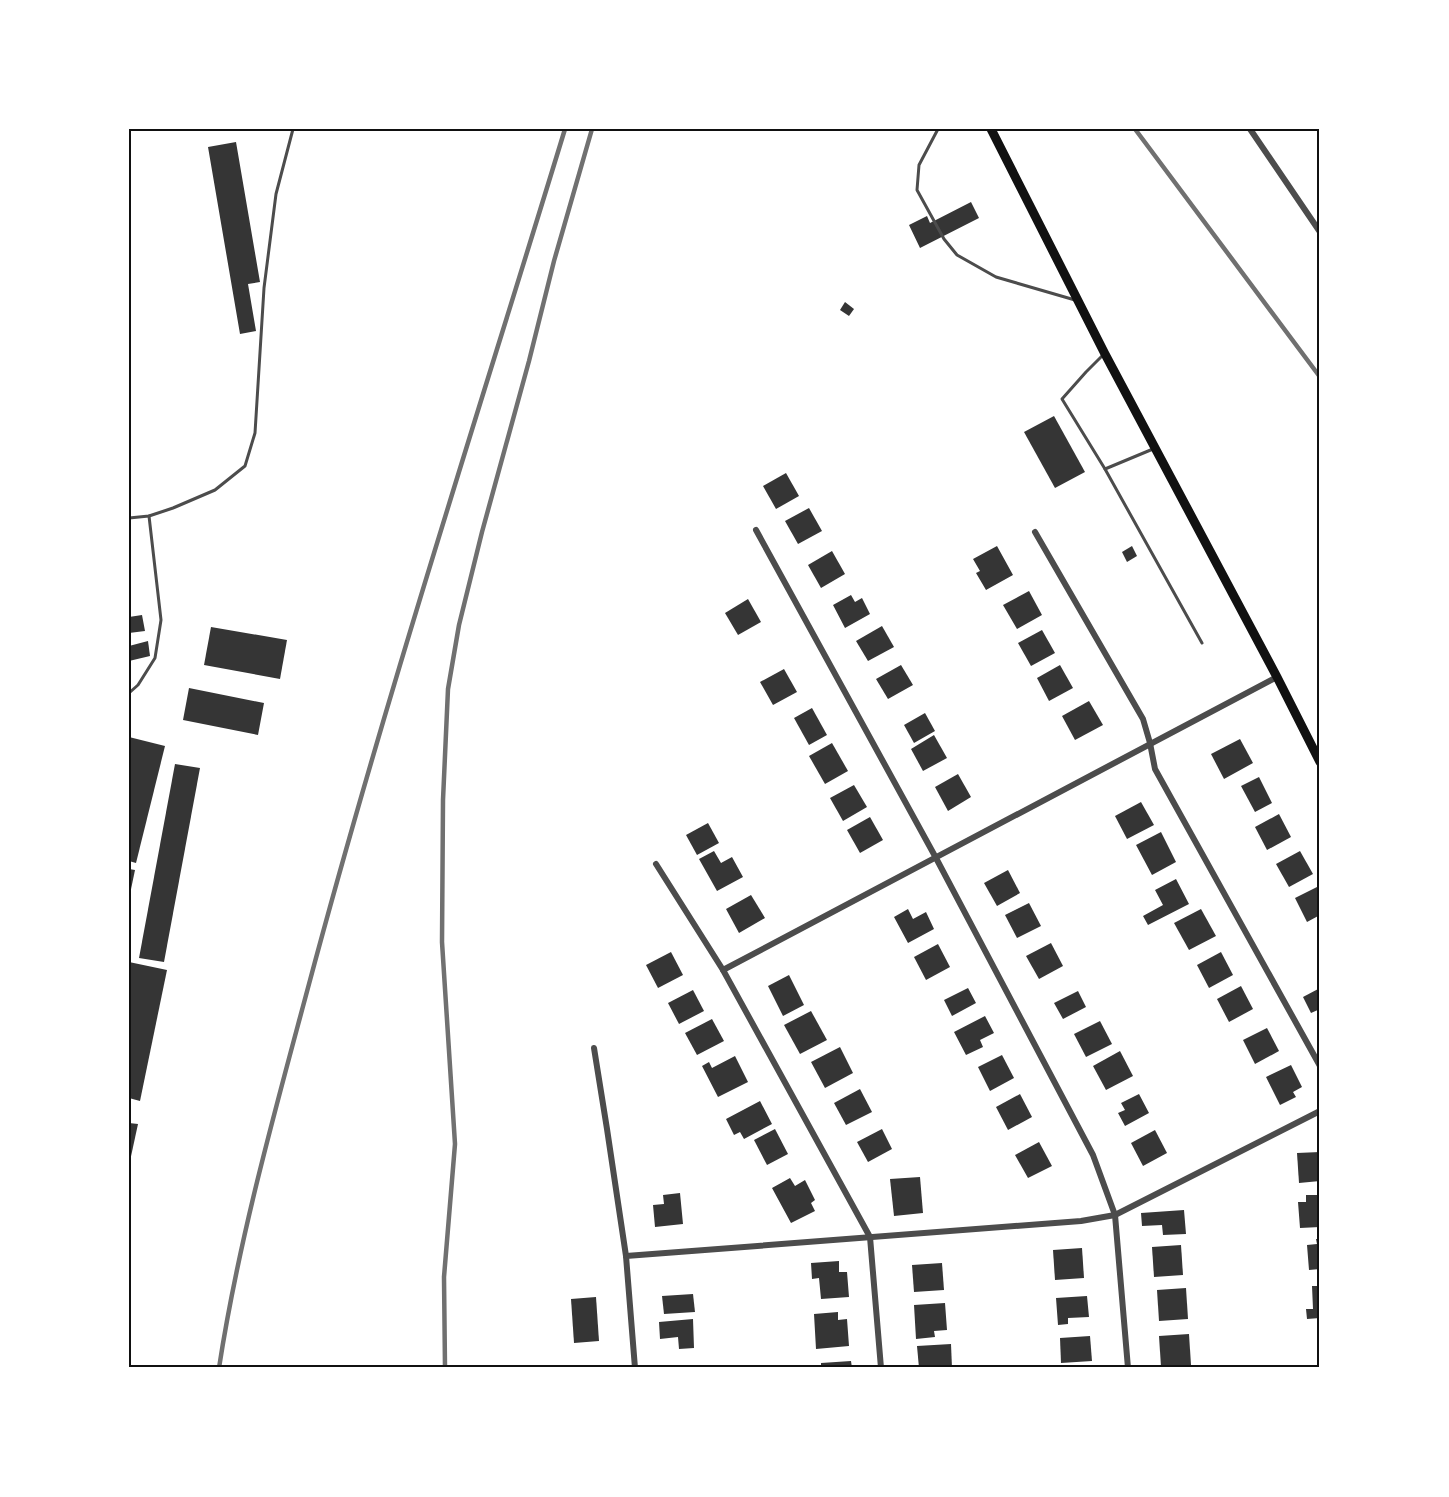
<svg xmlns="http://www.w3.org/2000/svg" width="1449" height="1497" font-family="'Noto Sans',sans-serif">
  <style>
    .building { fill: #353535 }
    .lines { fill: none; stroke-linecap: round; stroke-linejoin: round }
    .service { stroke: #4c4c4c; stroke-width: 3 }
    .minor { stroke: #4c4c4c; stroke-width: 6 }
    .secondary { stroke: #111; stroke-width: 9 }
    .rail { stroke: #707070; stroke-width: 4.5 }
    .neatline { fill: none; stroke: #111; stroke-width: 2 }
  </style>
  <rect width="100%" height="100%" fill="#fff"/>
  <!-- building -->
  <g class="building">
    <path d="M236 142 260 282 248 284 256 331 240 334 208 147Z"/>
    <path d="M971 202 979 218 920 248 909 225 927 216 930 223Z"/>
    <path d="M845 302 854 309 849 316 840 310Z"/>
    <path d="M1054 416 1085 472 1055 488 1024 432Z"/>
    <path d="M786 473 799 496 776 509 763 486Z"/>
    <path d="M809 508 822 531 798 544 785 521Z"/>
    <path d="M997 546 1013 575 986 590 976 573 980 571 973 559Z"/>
    <path d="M1132 546 1137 556 1127 562 1122 552Z"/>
    <path d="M832 551 845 574 821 588 808 565Z"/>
    <path d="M1029 591 1042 615 1017 629 1003 605Z"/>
    <path d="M851 595 855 602 862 598 870 614 845 628 833 605Z"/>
    <path d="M748 599 761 622 738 635 725 613Z"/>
    <path d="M142 615 145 631 129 633V617Z"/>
    <path d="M882 626 894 647 868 661 856 641Z"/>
    <path d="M211 627 287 640 280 679 204 665Z"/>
    <path d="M1042 630 1055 653 1031 666 1018 643Z"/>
    <path d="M148 641 150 656 129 661V646Z"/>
    <path d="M901 665 913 685 888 699 876 679Z"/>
    <path d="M1060 665 1073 688 1049 701 1037 678Z"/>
    <path d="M784 669 797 692 773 705 760 682Z"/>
    <path d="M189 688 264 703 258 735 183 720Z"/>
    <path d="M1089 701 1103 725 1075 740 1062 716Z"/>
    <path d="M812 708 827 735 809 745 794 718Z"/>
    <path d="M925 713 935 731 914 743 904 725Z"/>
    <path d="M934 735 947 758 923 771 911 749Z"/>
    <path d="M129 737 165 746 136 863 129 861Z"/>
    <path d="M1240 739 1253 763 1224 779 1211 754Z"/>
    <path d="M832 743 848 771 825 784 809 756Z"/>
    <path d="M175 764 200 768 164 962 139 958Z"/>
    <path d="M958 774 971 797 948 811 935 787Z"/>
    <path d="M1259 777 1272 803 1255 812 1241 786Z"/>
    <path d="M854 785 867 807 843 821 830 798Z"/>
    <path d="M1141 802 1154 825 1127 839 1115 816Z"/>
    <path d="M1279 814 1291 837 1267 850 1255 827Z"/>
    <path d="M870 817 883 840 860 853 847 830Z"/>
    <path d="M708 823 719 843 697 855 686 835Z"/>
    <path d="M1161 832 1176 862 1152 875 1136 845Z"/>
    <path d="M714 851 721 863 732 857 743 877 717 891 699 859Z"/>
    <path d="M1300 851 1313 874 1289 887 1276 864Z"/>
    <path d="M129 869 135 870 130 894H129Z"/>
    <path d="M1008 870 1020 893 997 906 984 883Z"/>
    <path d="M1176 879 1189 904 1148 925 1143 916 1163 905 1155 890Z"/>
    <path d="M1319 886 1320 915 1307 922 1295 898Z"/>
    <path d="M751 895 765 918 739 933 726 909Z"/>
    <path d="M1029 903 1041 926 1017 938 1005 915Z"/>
    <path d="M908 909 913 919 926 912 934 929 908 943 894 917Z"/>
    <path d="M1201 909 1216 936 1189 950 1174 923Z"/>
    <path d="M1051 943 1063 966 1039 979 1026 956Z"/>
    <path d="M938 944 950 967 926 980 914 957Z"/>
    <path d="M671 952 683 975 658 988 646 965Z"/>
    <path d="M1221 952 1233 975 1209 988 1197 965Z"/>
    <path d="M129 962 167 970 140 1101 129 1098Z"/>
    <path d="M789 975 804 1005 783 1016 768 986Z"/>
    <path d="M1241 986 1253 1009 1229 1022 1217 999Z"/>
    <path d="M968 988 976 1003 952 1016 944 1000Z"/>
    <path d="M1320 988V1009L1311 1013 1303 997Z"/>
    <path d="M693 990 704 1011 679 1024 668 1003Z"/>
    <path d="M1078 991 1086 1007 1063 1019 1054 1003Z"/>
    <path d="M811 1011 827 1040 800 1054 784 1025Z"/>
    <path d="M985 1016 994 1033 980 1040 983 1047 966 1055 954 1032Z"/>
    <path d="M712 1019 724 1041 697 1055 685 1033Z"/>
    <path d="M1100 1021 1112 1044 1086 1057 1074 1034Z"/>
    <path d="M1267 1028 1279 1051 1255 1064 1243 1040Z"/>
    <path d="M840 1047 853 1073 825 1088 811 1062Z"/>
    <path d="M1120 1051 1133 1076 1106 1090 1093 1066Z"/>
    <path d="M1002 1055 1014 1078 990 1091 978 1067Z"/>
    <path d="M735 1056 748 1082 718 1097 702 1066 709 1062 712 1068Z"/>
    <path d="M1291 1065 1302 1087 1293 1092 1296 1097 1280 1105 1266 1077Z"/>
    <path d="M860 1089 872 1112 846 1125 834 1103Z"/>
    <path d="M1020 1094 1032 1117 1008 1130 996 1107Z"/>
    <path d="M1139 1094 1149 1113 1125 1126 1118 1113 1125 1110 1121 1103Z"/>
    <path d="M760 1101 772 1124 744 1139 740 1132 734 1135 726 1119Z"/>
    <path d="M129 1123 138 1124 130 1161H129Z"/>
    <path d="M775 1129 788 1154 767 1165 754 1140Z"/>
    <path d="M882 1129 892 1149 868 1162 857 1142Z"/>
    <path d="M1155 1130 1167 1153 1143 1166 1131 1143Z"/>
    <path d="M1039 1142 1052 1166 1028 1178 1015 1155Z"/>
    <path d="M1320 1152V1181L1299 1183 1297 1153Z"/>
    <path d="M920 1177 923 1213 894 1216 890 1179Z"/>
    <path d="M790 1178 795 1186 805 1180 815 1200 811 1203 815 1211 791 1223 772 1188Z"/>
    <path d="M680 1193 683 1224 655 1227 653 1205 664 1204 663 1195Z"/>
    <path d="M1306 1195H1318V1201H1320V1227L1300 1228 1298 1202H1306Z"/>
    <path d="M1184 1210 1186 1234 1163 1235 1162 1225 1142 1226 1141 1213Z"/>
    <path d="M1316 1239H1320V1269L1309 1270 1307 1245 1317 1244Z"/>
    <path d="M1181 1245 1183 1275 1154 1277 1152 1247Z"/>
    <path d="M1082 1248 1084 1278 1055 1280 1053 1250Z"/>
    <path d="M839 1261V1272H847L849 1297 821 1299 819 1278 812 1279 811 1263Z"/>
    <path d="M942 1263 944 1290 914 1292 912 1265Z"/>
    <path d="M1312 1286H1320V1318L1307 1319 1306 1309H1313Z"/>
    <path d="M1186 1288 1188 1319 1159 1321 1157 1290Z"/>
    <path d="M693 1294 695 1312 664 1314 662 1296Z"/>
    <path d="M1087 1296 1089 1317 1068 1318V1324L1058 1325 1056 1298Z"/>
    <path d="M596 1297 599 1341 574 1343 571 1299Z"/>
    <path d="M945 1303 947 1330 934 1331 935 1337 916 1339 914 1305Z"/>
    <path d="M838 1312V1320L847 1319 849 1346 816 1349 814 1314Z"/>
    <path d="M693 1319 694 1348 679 1349 678 1337 660 1339 659 1322Z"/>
    <path d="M1189 1334 1191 1365 1161 1367 1159 1336Z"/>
    <path d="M1090 1336 1092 1361 1061 1363 1060 1338Z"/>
    <path d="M951 1344 952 1368H919L917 1346Z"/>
    <path d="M851 1361 852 1368H821V1363Z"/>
  </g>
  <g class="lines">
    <!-- service -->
    <g class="service">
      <path d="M938 129 919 165 917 190 944 239 957 255 996 277 1075 300"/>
      <path d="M1103 355 1086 372 1062 399 1105 469 1153 449"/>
      <path d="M1105 469 1202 643"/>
      <path d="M129 518 149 516 173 508 215 490 245 466 255 433 264 288 276 194 293 129"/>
      <path d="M129 693 138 685 155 658 161 620 149 516"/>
    </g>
    <!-- minor -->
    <g class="minor">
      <path d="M1250 129 1320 232"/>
      <path d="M756 530 936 858 1093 1155 1115 1215 1128 1368"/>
      <path d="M1035 532 1143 719 1150 743 1155 769 1320 1066"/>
      <path d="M656 864 723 970 870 1237 881 1368"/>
      <path d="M723 970 1277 677"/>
      <path d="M594 1048 607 1129 626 1256 635 1368"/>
      <path d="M626 1256 1081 1221 1115 1215 1320 1111"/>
    </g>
    <!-- secondary -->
    <path class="secondary" d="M991 129 1105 354 1277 677 1320 762"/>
    <!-- rail -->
    <g class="rail">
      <path d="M1135 129 1320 377"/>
      <path d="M219 1368C239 1238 275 1111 309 984 386 696 478 414 565 129"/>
      <path d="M445 1368 444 1277 455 1144 442 942 443 800 448 689 459 625 482 532 529 361 554 261 592 129"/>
    </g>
  </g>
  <!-- border -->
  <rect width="1449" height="1497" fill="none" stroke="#ffffff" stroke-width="261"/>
  <rect x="130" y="130" width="1188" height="1236" class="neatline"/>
</svg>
